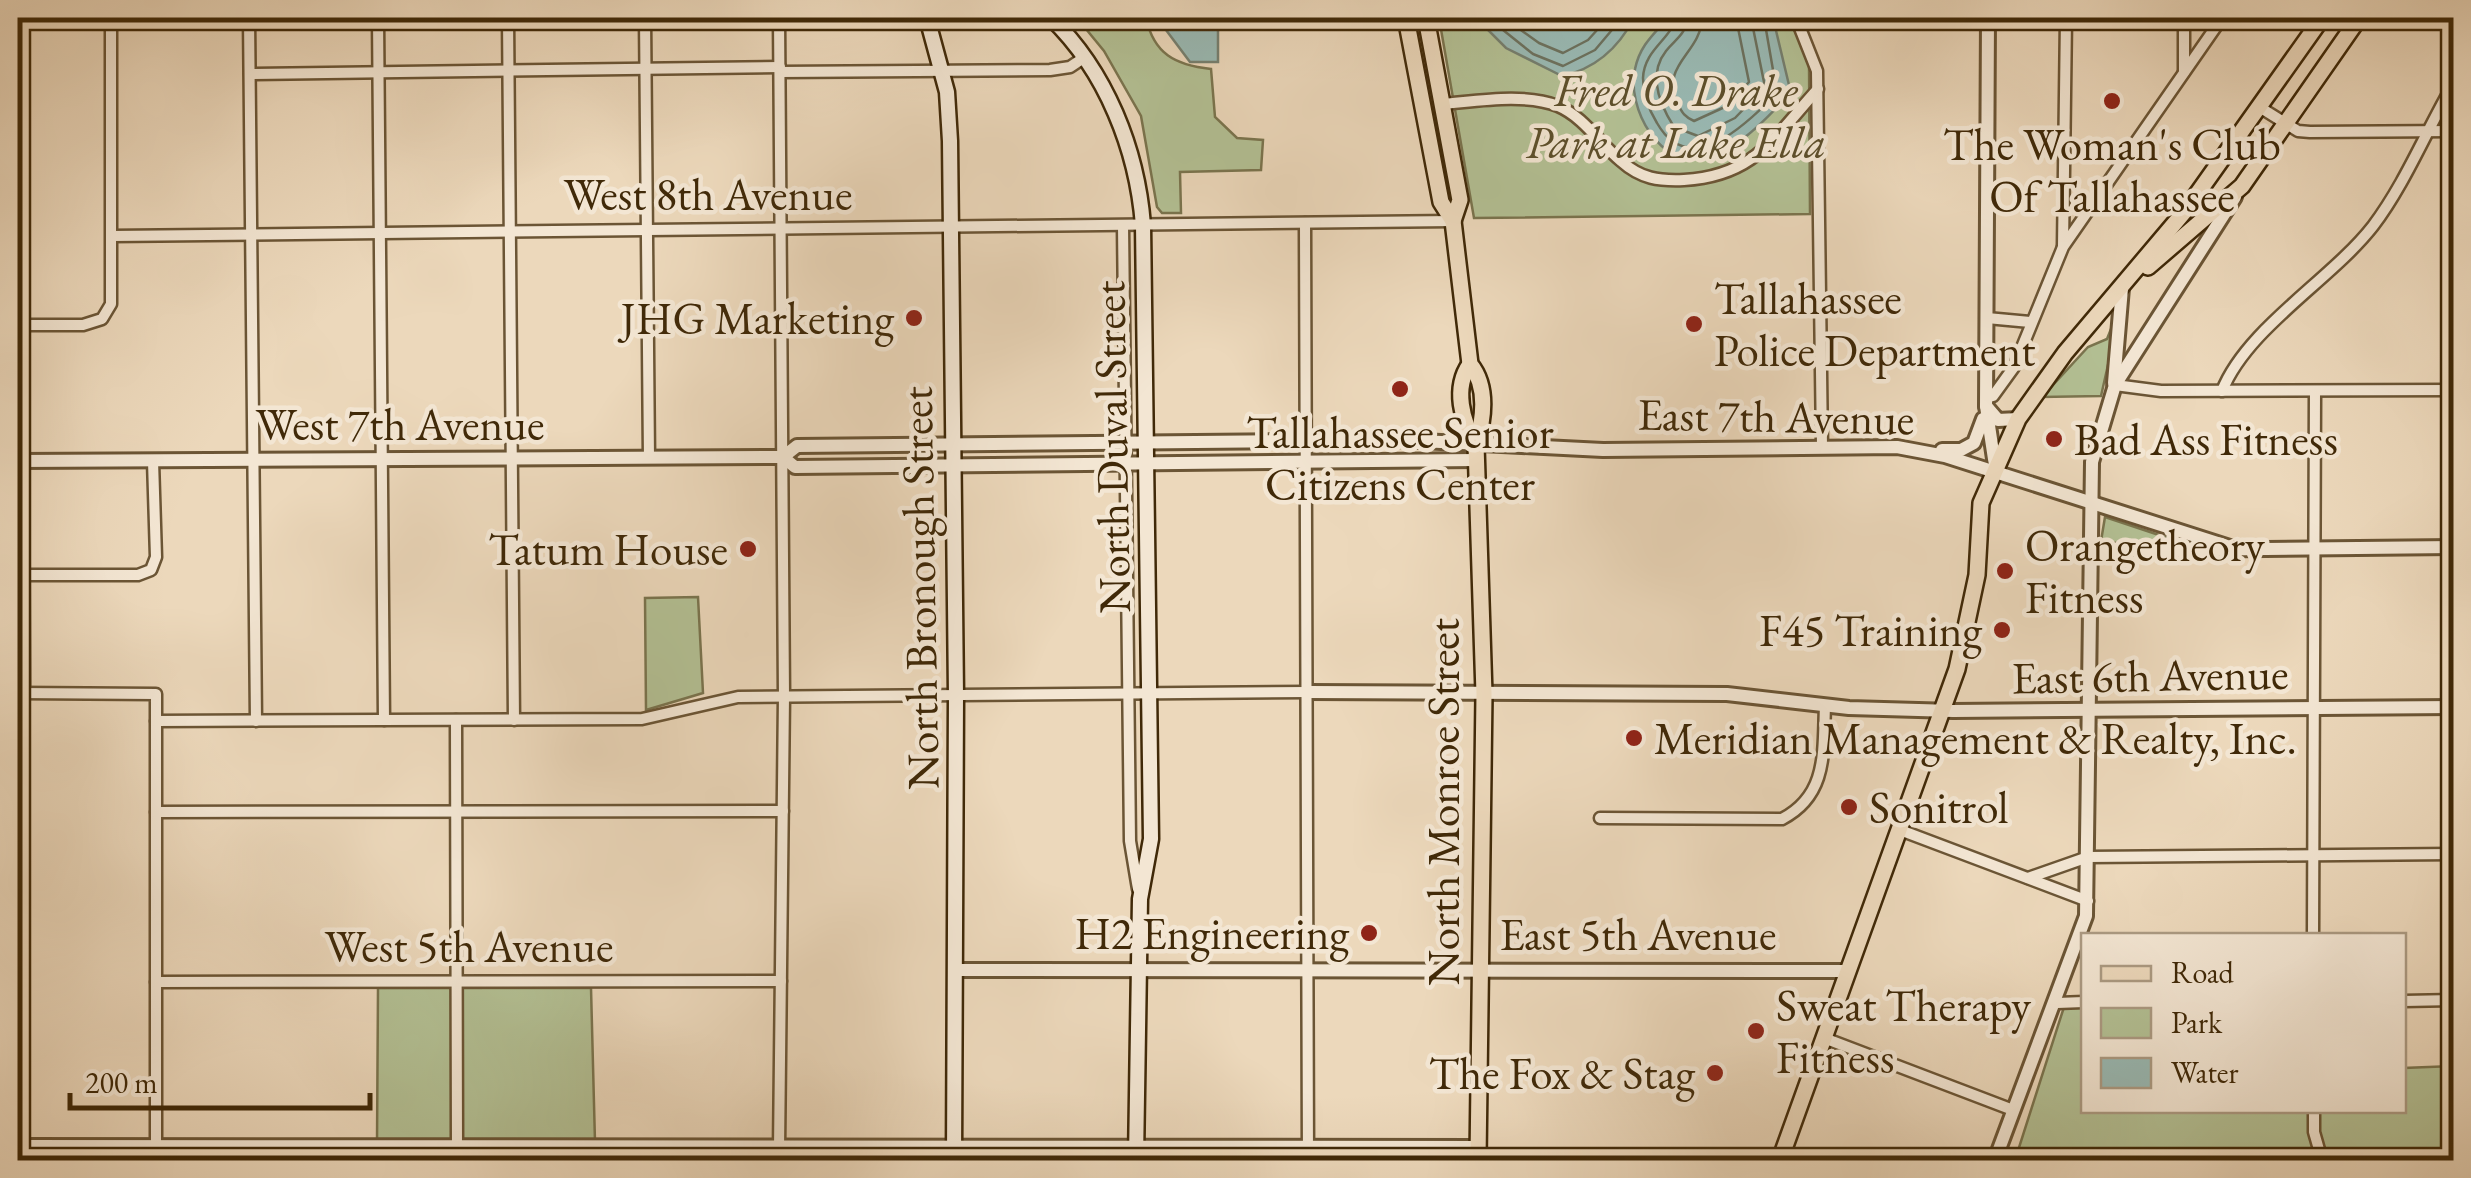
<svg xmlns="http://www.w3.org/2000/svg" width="2471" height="1178" font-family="'EB Garamond',serif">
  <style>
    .green { fill: #b3c094; stroke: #7a744e; stroke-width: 2.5 }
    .water { fill: #99b9b3; stroke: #757f6f; stroke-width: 2.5 }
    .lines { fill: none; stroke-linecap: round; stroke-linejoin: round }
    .shore { stroke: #6c715e; stroke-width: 2.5 }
    .minor-casing { stroke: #6b5535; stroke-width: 15 }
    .tertiary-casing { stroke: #6b5535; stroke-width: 18 }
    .secondary-casing { stroke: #402908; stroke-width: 19 }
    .primary-casing { stroke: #402908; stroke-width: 20 }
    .minor { stroke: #f3e6d3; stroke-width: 10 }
    .tertiary { stroke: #f3e6d3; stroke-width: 12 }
    .secondary { stroke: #f3e6d3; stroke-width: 14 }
    .primary { stroke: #ecd8bb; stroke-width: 15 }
    .poi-dot { fill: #8f2418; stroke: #f3e6d3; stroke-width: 4 }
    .labels { text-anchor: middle; stroke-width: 9; stroke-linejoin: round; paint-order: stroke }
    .park-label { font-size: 45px; font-style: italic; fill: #5d4f2b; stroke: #f3e6d3 }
    .poi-label { font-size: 45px; fill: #402908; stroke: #f3e6d3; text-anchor: start }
    .street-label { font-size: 45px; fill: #402908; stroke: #f3e6d3 }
  </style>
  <rect width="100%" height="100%" fill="#ecd8bb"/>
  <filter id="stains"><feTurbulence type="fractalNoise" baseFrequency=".002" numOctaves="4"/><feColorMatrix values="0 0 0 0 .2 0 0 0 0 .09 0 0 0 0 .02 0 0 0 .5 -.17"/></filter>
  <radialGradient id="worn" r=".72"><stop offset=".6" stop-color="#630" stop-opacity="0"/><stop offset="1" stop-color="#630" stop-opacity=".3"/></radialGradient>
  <!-- green -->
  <g class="green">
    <path d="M1077 18H1146C1154 54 1175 65 1211 69L1215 117 1237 138 1263 140 1261 170 1180 172 1181 213H1162L1157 207 1141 116 1104 51Z"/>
    <path d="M1439 18H1789L1809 62 1810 214 1474 218Z"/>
    <path d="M2113 324 2117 325 2101 396 2042 397 2088 347 2107 339Z"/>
    <path d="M2105 517 2186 544H2106L2101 541Z"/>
    <path d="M698 597 703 693 646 710 645 598Z"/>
    <path d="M378 988H591L595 1142 377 1143Z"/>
    <path d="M2064 1007H2083L2084 1110H2404V1068L2453 1066V1160H2015Z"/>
  </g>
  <!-- water -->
  <g class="water">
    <path d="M1157 18H1218V62H1190Z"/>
    <path d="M1476 18H1634C1619 47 1595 69 1562 76L1506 48Z"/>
    <path d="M1668 18H1773L1789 85 1787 97C1763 122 1741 147 1706 157 1660 171 1626 107 1635 69 1640 45 1654 34 1668 18Z"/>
  </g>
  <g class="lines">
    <!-- shore -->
    <g class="shore">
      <path d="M1488 18 1533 54 1563 66 1595 50 1622 18"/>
      <path d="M1504 18 1539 43 1563 53 1588 40 1608 18"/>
      <path d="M1675 18C1672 39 1644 49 1643 78 1643 94 1649 110 1657 123 1690 181 1748 123 1777 93L1764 18"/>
      <path d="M1687 18C1686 35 1676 38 1666 51 1647 75 1660 105 1674 127L1698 136 1735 118 1765 87 1751 18"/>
      <path d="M1702 18C1701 54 1659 64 1678 104 1682 113 1685 117 1694 121L1727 106 1749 82 1736 18"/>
    </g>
    <defs>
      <g id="minor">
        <path d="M249 18 256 721"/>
        <path d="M378 18 384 720"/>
        <path d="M508 18 514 720"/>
        <path d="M645 18 649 458"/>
        <path d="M779 18 784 696 779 1149"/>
        <path d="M1796 18 1817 71 1822 446"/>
        <path d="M2184 18V72"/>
        <path d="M780 72 1050 70 1070 67 1085 57"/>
        <path d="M250 74 780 67"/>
        <path d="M1444 104C1478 101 1525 93 1558 106 1584 117 1600 144 1621 161 1641 179 1659 181 1684 180 1755 176 1774 137 1818 89"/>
        <path d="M2261 108 2298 131 2310 132 2454 131"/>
        <path d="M1305 223 1308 1160"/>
        <path d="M1123 226 1130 841 1138 889"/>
        <path d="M112 236 1453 221"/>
        <path d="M2063 246 2066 18"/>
        <path d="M1987 318 2030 322"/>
        <path d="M18 325H83L102 319 111 304V18"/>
        <path d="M2115 385 2161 391 2454 390"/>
        <path d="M2222 391C2247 328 2331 280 2373 226 2405 184 2427 129 2454 83"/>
        <path d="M1986 398 1993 396 2014 367 2063 247 2222 18"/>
        <path d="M23 461 24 693"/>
        <path d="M23 575H138L151 570 156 557 153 461"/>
        <path d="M18 693 156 694V1146"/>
        <path d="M456 720 457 1150"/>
        <path d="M156 721 642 719 738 697 1308 692"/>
        <path d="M156 812 783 811"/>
        <path d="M1600 818 1782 819C1828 795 1823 752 1825 706"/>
        <path d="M1900 830 2088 901"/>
        <path d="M2028 878 2088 857 2454 854"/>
        <path d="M2313 936 2315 391"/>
        <path d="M156 982 781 981"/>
        <path d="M2404 1001 2454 1000"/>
        <path d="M2057 1003 2084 1002"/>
        <path d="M1824 1038 2013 1110"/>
        <path d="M2314 1110V1132L2322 1160"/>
      </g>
      <g id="tertiary">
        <path d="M1988 18 1986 406 1996 472"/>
        <path d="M2114 383 2122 288"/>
        <path d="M1986 406 1998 420 2018 419"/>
        <path d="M1942 450H1961L1974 443 1983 419"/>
        <path d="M783 457 795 467 1476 460"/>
        <path d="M18 461 783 457 797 446 1401 440 1603 450 1897 447 1945 456 2230 547"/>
        <path d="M2088 551 2454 547"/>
        <path d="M1308 692 1727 694 1849 708 1953 711 2454 707"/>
        <path d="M955 970 1847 971"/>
        <path d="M18 1146 1478 1147"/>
        <path d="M1995 1160 2086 916 2092 462 2115 385 2235 197"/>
      </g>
      <g id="secondary">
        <path d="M927 18 947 92 950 141 956 696 954 1160"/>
        <path d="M1051 18C1106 71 1137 149 1143 225L1151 839 1140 899 1136 1160"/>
      </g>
      <g id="primary">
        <path d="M1406 18 1441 202 1453 221 1470 364C1488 386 1484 418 1476 445L1484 694 1478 1160"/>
        <path d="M1426 18 1460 200 1453 221"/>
        <path d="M2148 267 2242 186 2359 18"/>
        <path d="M1470 364C1453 388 1462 421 1476 445"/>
        <path d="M1780 1160 1957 669 1977 575 1981 503 2018 419 2065 353 2185 211 2322 18"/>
      </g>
    </defs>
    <!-- minor casing -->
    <use href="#minor" class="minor-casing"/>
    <!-- tertiary casing -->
    <use href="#tertiary" class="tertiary-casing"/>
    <!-- secondary casing -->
    <use href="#secondary" class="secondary-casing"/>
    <!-- primary casing -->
    <use href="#primary" class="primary-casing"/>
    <!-- minor -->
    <use href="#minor" class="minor"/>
    <!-- tertiary -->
    <use href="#tertiary" class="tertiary"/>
    <!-- secondary -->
    <use href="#secondary" class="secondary"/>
    <!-- primary -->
    <use href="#primary" class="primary"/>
  </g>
  <!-- markers -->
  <g class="poi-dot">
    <circle cx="2112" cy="101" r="10"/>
    <circle cx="914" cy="318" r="10"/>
    <circle cx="1694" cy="324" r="10"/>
    <circle cx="1400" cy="389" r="10"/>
    <circle cx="2054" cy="439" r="10"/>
    <circle cx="748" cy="549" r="10"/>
    <circle cx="2005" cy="571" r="10"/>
    <circle cx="2002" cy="630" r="10"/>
    <circle cx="1634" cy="738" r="10"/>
    <circle cx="1849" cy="807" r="10"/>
    <circle cx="1369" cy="933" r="10"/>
    <circle cx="1756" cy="1031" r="10"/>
    <circle cx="1715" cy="1073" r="10"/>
  </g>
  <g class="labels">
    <!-- park labels -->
    <g class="park-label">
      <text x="1676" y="106">Fred O. Drake<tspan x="1676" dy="52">Park at Lake Ella</tspan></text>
    </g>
    <!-- poi labels -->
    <g class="poi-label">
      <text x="2112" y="160" text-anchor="middle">The Woman's Club<tspan x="2112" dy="52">Of Tallahassee</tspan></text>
      <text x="1714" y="314">Tallahassee<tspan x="1714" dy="52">Police Department</tspan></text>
      <text x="894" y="334" text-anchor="end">JHG Marketing</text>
      <text x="1400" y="448" text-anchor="middle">Tallahassee Senior<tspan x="1400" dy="52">Citizens Center</tspan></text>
      <text x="2074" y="455">Bad Ass Fitness</text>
      <text x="2025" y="561">Orangetheory<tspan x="2025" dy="52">Fitness</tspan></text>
      <text x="728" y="565" text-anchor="end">Tatum House</text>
      <text x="1982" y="646" text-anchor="end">F45 Training</text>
      <text x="1654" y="754">Meridian Management &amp; Realty, Inc.</text>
      <text x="1869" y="823">Sonitrol</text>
      <text x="1349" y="949" text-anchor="end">H2 Engineering</text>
      <text x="1776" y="1021">Sweat Therapy<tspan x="1776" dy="52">Fitness</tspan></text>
      <text x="1695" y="1089" text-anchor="end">The Fox &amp; Stag</text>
    </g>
    <!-- street labels -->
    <g class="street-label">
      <text x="708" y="210">West 8th Avenue</text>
      <text transform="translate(1776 416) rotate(1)" y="16">East 7th Avenue</text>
      <text x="400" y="440">West 7th Avenue</text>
      <text transform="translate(1111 447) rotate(-91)" y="16">North Duval Street</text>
      <text transform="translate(919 588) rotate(-91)" y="16">North Bronough Street</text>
      <text transform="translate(2150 675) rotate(-1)" y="16">East 6th Avenue</text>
      <text transform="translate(1443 802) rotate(-90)" y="16">North Monroe Street</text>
      <text x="1638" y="950">East 5th Avenue</text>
      <text x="469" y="962">West 5th Avenue</text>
    </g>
  </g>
  <!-- margin -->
  <rect width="2471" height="1178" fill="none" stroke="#ecd8bb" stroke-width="60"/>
  <rect x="20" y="20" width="2431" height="1138" fill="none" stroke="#402908" stroke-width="5"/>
  <rect x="30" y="30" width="2411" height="1118" fill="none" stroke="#402908" stroke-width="2.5"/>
  <!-- legend -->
  <rect x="2081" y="933" width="325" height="180" fill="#f3e6d3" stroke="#ab9a82" stroke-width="2.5"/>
  <rect x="2101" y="966" width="50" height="15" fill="#ecd8bb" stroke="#ab9a82" stroke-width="2.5"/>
  <text x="2171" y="983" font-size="30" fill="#402908">Road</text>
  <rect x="2101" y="1008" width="50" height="30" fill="#b3c094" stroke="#ab9a82" stroke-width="2.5"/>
  <text x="2171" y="1033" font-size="30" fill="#402908">Park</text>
  <rect x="2101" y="1058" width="50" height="30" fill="#99b9b3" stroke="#ab9a82" stroke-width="2.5"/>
  <text x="2171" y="1083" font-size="30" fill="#402908">Water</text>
  <!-- scale -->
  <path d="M70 1093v15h300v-15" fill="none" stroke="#402908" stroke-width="5"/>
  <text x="85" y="1093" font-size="30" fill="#402908" stroke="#f3e6d3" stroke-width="8" paint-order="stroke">200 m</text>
  <rect width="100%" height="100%" filter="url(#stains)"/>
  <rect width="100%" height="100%" fill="url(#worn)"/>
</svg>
